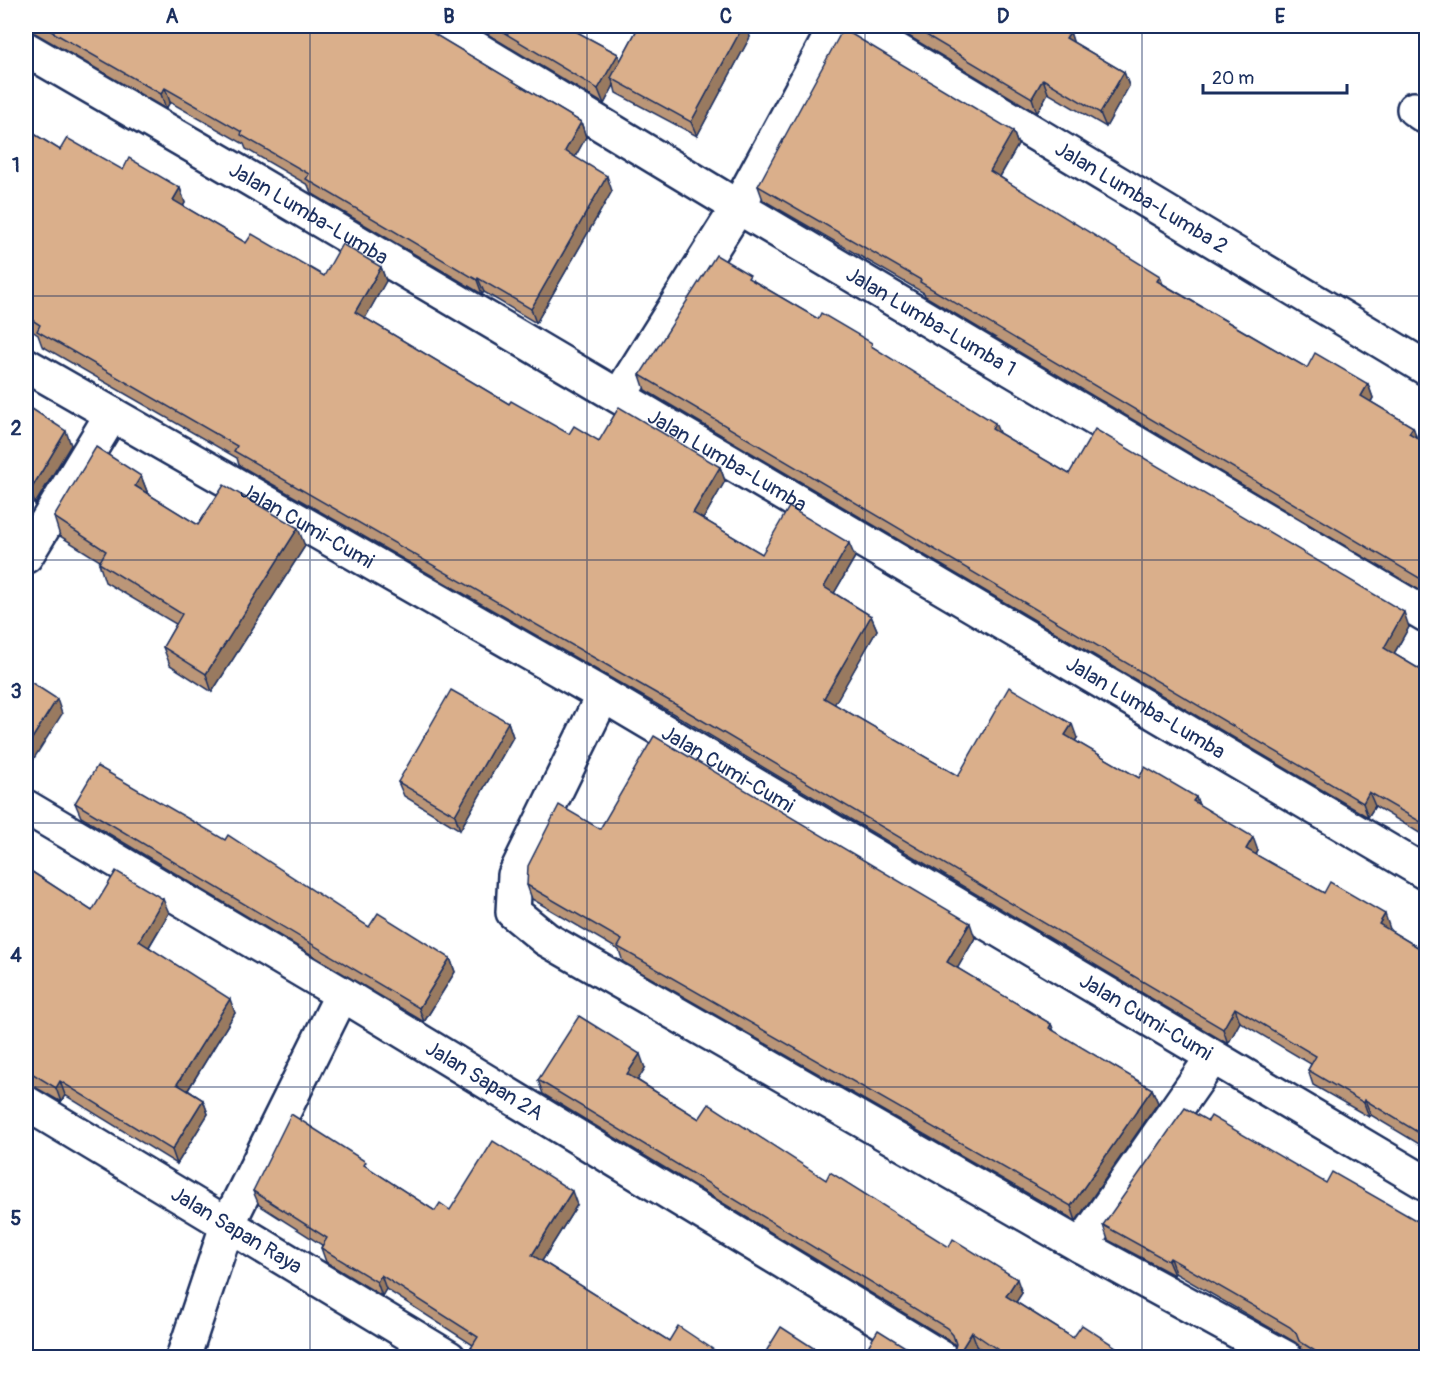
<svg xmlns="http://www.w3.org/2000/svg" width="1452" height="1383" font-family="Pangolin,sans-serif">
  <style>
    .lines { fill: none; stroke-linecap: round; stroke-linejoin: round }
    .minor-casing { stroke: #1b2f5e; stroke-width: 38 }
    .minor { stroke: #fff; stroke-width: 33 }
    .wall { fill: #bb9678; stroke: #1b2f5e; stroke-width: 1.5 }
    .shaded-wall { fill: #997a61; stroke: #1b2f5e; stroke-width: 1.5 }
    .building { fill: #daaf8b; stroke: #1b2f5e; stroke-width: 1.5 }
    .grid { fill: none; stroke: #1b2f5e; stroke-width: 1.5; stroke-opacity: 0.55 }
    .labels { text-anchor: middle; stroke-width: 4.5; stroke-linejoin: round; paint-order: stroke }
    .street-label { font-size: 21px; fill: #1b2f5e; stroke: #fff }
    .neatline { fill: none; stroke: #1b2f5e; stroke-width: 2 }
    .grid-label { font-size: 20px; text-anchor: middle; font-weight: bold; fill: #1b2f5e }
  </style>
  <rect width="100%" height="100%" fill="#fff"/>
  <filter id="ink" filterUnits="userSpaceOnUse"><feTurbulence type="fractalNoise" baseFrequency=".0167" numOctaves="2"/><feDisplacementMap in="SourceGraphic" scale="12" xChannelSelector="R" yChannelSelector="G"/><feConvolveMatrix kernelMatrix="1 2 1 2 8 2 1 2 1" color-interpolation-filters="sRGB"/></filter>
  <g filter="url(#ink)">
    <g class="lines">
      <defs>
        <g id="minor">
          <path id="s1" d="M439 26 738 207 1426 615"/>
          <path id="s2" d="M856 26 1426 368"/>
          <path id="s3" d="M26 49 247 177 1426 873"/>
          <path d="M1414 109 1426 117"/>
          <path id="s4" d="M26 365 603 695 1426 1183"/>
          <path d="M619 396 738 207 836 26"/>
          <path d="M26 556 112 414"/>
          <path d="M603 695 515 875 513 912 546 939 1081 1246 1286 1358"/>
          <path id="s5" d="M26 807 342 994 942 1358"/>
          <path id="s6" d="M26 1103 449 1358"/>
          <path d="M1081 1246 1212 1058"/>
          <path d="M183 1358 227 1226 342 994"/>
        </g>
      </defs>
      <!-- minor casing -->
      <use href="#minor" class="minor-casing"/>
      <!-- minor -->
      <use href="#minor" class="minor"/>
    </g>
    <!-- wall -->
    <g class="wall">
      <path d="M26 26H422L424 28 581 122 586 137 575 157 612 191 536 323 484 292 482 294 311 193 308 185 246 149 244 144 170 102 166 109 35 33 26 32Z"/>
      <path d="M474 26H566L618 54 620 61 639 26H746L750 37 697 136 616 93 614 85 604 104Z"/>
      <path d="M892 26H1059L1070 32 1073 42 1124 72 1129 86 1106 127 1048 93 1037 113Z"/>
      <path d="M26 129 60 150 180 188 185 203 183 206 246 243 324 276 381 267 386 281 365 318 509 404 569 434 720 467 725 481 703 519 762 554 855 557 834 593 871 616 877 630 834 704 958 776 1077 738 1075 741 1139 778 1196 797 1199 805 1258 851 1256 855 1324 893 1390 929 1389 930 1426 952V1143L1424 1147 1371 1115 1369 1117 1313 1085 1308 1070 1311 1064 1240 1022 1228 1044 679 717 239 465 237 458 42 346 38 335 26 327Z"/>
      <path d="M1013 131 1018 145 1000 177 1163 284 1307 368 1368 384 1373 398 1371 402 1413 427 1416 437 1426 443V594L925 296 924 293 763 200 758 186Z"/>
      <path d="M752 280 818 319 874 348 999 433 1069 474 1409 627 1394 654 1426 673V837L1375 806 1368 817 645 390 640 375Z"/>
      <path d="M26 405 71 445 35 504 26 498Z"/>
      <path d="M141 476 148 494 198 525 305 546 212 692 170 665 163 647 176 624 105 582 99 563 100 561 60 536 54 517Z"/>
      <path d="M508 722 513 737 460 830 404 796 398 782Z"/>
      <path d="M75 803 369 927 450 958 455 972 424 1022 81 817Z"/>
      <path d="M600 829 975 938 957 968 1051 1024 1054 1032 1152 1089 1158 1103 1076 1221 623 962 619 950 532 899 527 885Z"/>
      <path d="M26 868 92 911 169 913 149 947 235 1013 188 1090 203 1100 208 1114 177 1164 65 1095 61 1102 35 1087 26 1086Z"/>
      <path d="M645 1068 637 1080 699 1119 826 1180 1022 1293 1016 1302 1073 1338 1133 1358H994L977 1346 953 1354 955 1345 952 1342 543 1094 538 1080Z"/>
      <path d="M368 1168 435 1211 577 1205 542 1261 669 1341 726 1358H475L471 1348 473 1345 386 1289 382 1296 326 1262 321 1248 322 1245 259 1205 253 1191Z"/>
      <path d="M1103 1225 1426 1358H1307L1304 1356 1301 1347 1295 1342 1175 1273 1174 1275 1108 1240Z"/>
    </g>
    <!-- shaded-wall -->
    <g class="shaded-wall">
      <path d="M743 26H746L750 37 697 136 691 122Z"/>
      <path d="M1070 32 1075 47 1066 38Z"/>
      <path d="M618 54 623 68 611 78 614 85 604 104 598 89Z"/>
      <path d="M1124 72 1129 86 1106 127 1100 113Z"/>
      <path d="M1043 79 1048 93 1037 113 1032 98Z"/>
      <path d="M165 88 170 102 166 109 161 94Z"/>
      <path d="M581 122 586 137 570 166 565 151Z"/>
      <path d="M1013 131 1018 145 995 185 990 171Z"/>
      <path d="M607 176 612 191 536 323 531 309Z"/>
      <path d="M180 188 185 203 178 215 173 200Z"/>
      <path d="M381 267 386 281 360 327 355 312Z"/>
      <path d="M1160 276 1165 290 1157 281Z"/>
      <path d="M478 278 484 292 482 294 477 280Z"/>
      <path d="M1368 384 1373 398 1366 410 1361 396Z"/>
      <path d="M995 423 1001 437 992 429Z"/>
      <path d="M1413 427 1418 441 1409 433Z"/>
      <path d="M66 431 71 445 35 504 30 491Z"/>
      <path d="M720 467 725 481 698 528 693 513Z"/>
      <path d="M141 476 148 494 135 486Z"/>
      <path d="M298 528 305 546 212 692 206 674Z"/>
      <path d="M849 543 855 557 829 602 824 587Z"/>
      <path d="M1404 612 1409 627 1389 662 1384 648Z"/>
      <path d="M871 616 877 630 830 712 824 698Z"/>
      <path d="M57 699 62 714 26 771V748Z"/>
      <path d="M508 722 513 737 460 830 455 815Z"/>
      <path d="M1072 724 1077 738 1070 750 1065 735Z"/>
      <path d="M1369 792 1375 806 1368 817 1363 803Z"/>
      <path d="M1196 797 1201 811 1193 801Z"/>
      <path d="M1253 837 1258 851 1251 863 1246 849Z"/>
      <path d="M163 899 169 913 144 955 139 941Z"/>
      <path d="M1385 914 1390 929 1384 938 1379 924Z"/>
      <path d="M970 923 975 938 953 976 947 962Z"/>
      <path d="M450 958 455 972 424 1022 419 1008Z"/>
      <path d="M230 999 235 1013 183 1098 177 1084Z"/>
      <path d="M1235 1008 1240 1022 1228 1044 1223 1029Z"/>
      <path d="M1051 1024 1057 1038 1049 1028Z"/>
      <path d="M640 1054 645 1068 633 1088 627 1074Z"/>
      <path d="M60 1081 65 1095 61 1102 56 1088Z"/>
      <path d="M1152 1089 1158 1103 1076 1221 1071 1206Z"/>
      <path d="M203 1100 208 1114 177 1164 172 1150Z"/>
      <path d="M1365 1100 1371 1115 1369 1117 1364 1103Z"/>
      <path d="M1421 1129 1426 1142 1424 1147 1419 1133Z"/>
      <path d="M572 1191 577 1205 537 1269 532 1255Z"/>
      <path d="M1170 1258 1175 1273 1174 1275 1168 1261Z"/>
      <path d="M381 1275 386 1289 382 1296 377 1282Z"/>
      <path d="M1017 1279 1022 1293 1011 1310 1006 1296Z"/>
      <path d="M972 1332 977 1346 970 1358H956Z"/>
    </g>
    <!-- building -->
    <g class="building">
      <path d="M42 26H422L424 28 581 122 565 151 607 176 531 309 478 278 477 280 306 179 309 174 241 135 242 132 165 88 161 94Z"/>
      <path d="M493 26H566L618 54 598 89Z"/>
      <path d="M639 26H743L691 122 611 78Z"/>
      <path d="M911 26H1059L1070 32 1066 38 1124 72 1100 113 1043 79 1032 98Z"/>
      <path d="M843 29 1013 131 990 171 1160 276 1157 281 1307 368 1315 353 1368 384 1361 396 1413 427 1409 433 1426 443V582L920 282 921 280 758 186Z"/>
      <path d="M26 129 60 150 67 138 123 170 129 158 180 188 173 200 246 243 252 234 324 276 342 244 381 267 355 312 509 404 511 401 569 434 574 426 599 441 619 407 720 467 693 513 762 554 789 507 849 543 824 587 871 616 824 698 958 776 1009 687 1072 724 1065 735 1139 778 1145 767 1196 797 1193 801 1253 837 1246 849 1324 893 1330 882 1385 914 1379 924 1426 952V1132L1421 1129 1419 1133 1365 1100 1364 1103 1308 1070 1316 1056 1235 1008 1223 1029 673 703 234 451 237 446 37 331 40 325 26 316Z"/>
      <path d="M716 255 750 275 748 278 818 319 821 313 872 343 871 346 995 423 992 429 1069 474 1095 429 1404 612 1384 648 1426 673V825L1369 792 1363 803 640 375Z"/>
      <path d="M26 405 66 431 30 491 26 488Z"/>
      <path d="M96 447 141 476 135 486 198 525 224 485 298 528 206 674 163 647 182 614 99 563 106 551 54 517Z"/>
      <path d="M26 679 57 699 26 748Z"/>
      <path d="M451 690 508 722 455 815 398 782Z"/>
      <path d="M654 736 970 923 947 962 1051 1024 1049 1028 1152 1089 1071 1206 618 947 622 940 527 885 528 866 559 805 600 829Z"/>
      <path d="M97 766 225 840 228 835 369 927 378 913 450 958 419 1008 75 803Z"/>
      <path d="M26 868 92 911 116 871 163 899 139 941 230 999 177 1084 203 1100 172 1150 60 1081 56 1088 30 1072H26Z"/>
      <path d="M579 1016 640 1054 627 1074 699 1119 709 1104 826 1180 830 1172 949 1247 953 1239 1017 1279 1006 1296 1073 1338 1082 1325 1133 1358H1010L972 1332 956 1358H949L953 1354 956 1344 953 1335 947 1328 538 1080Z"/>
      <path d="M1185 1108 1208 1121 1211 1116 1326 1183 1332 1172 1426 1226V1358H1326L1299 1341 1296 1333 1290 1327 1170 1258 1168 1261 1103 1225Z"/>
      <path d="M291 1114 366 1162 364 1165 435 1211 440 1203 450 1210 493 1141 572 1191 532 1255 669 1341 678 1326 726 1358H487L471 1348 478 1337 381 1275 377 1282 321 1248 327 1238 253 1191Z"/>
      <path d="M781 1327 829 1358H762Z"/>
      <path d="M878 1330 923 1358H861Z"/>
    </g>
  </g>
  <!-- grid -->
  <path class="grid" d="M310 26V1358M587 26V1358M865 26V1358M1142 26V1358M26 296H1426M26 560H1426M26 823H1426M26 1087H1426"/>
  <g class="labels">
    <!-- street labels -->
    <g class="street-label">
      <text dy="7" stroke="none"><textPath href="#s2" startOffset="333">Jalan Lumba-Lumba 2</textPath></text>
      <text dy="7" stroke="none"><textPath href="#s3" startOffset="327">Jalan Lumba-Lumba</textPath></text>
      <text dy="7" stroke="none"><textPath href="#s1" startOffset="574">Jalan Lumba-Lumba 1</textPath></text>
      <text dy="7" stroke="none"><textPath href="#s3" startOffset="813">Jalan Lumba-Lumba</textPath></text>
      <text dy="7" stroke="none"><textPath href="#s4" startOffset="324">Jalan Cumi-Cumi</textPath></text>
      <text dy="7" stroke="none"><textPath href="#s3" startOffset="1299">Jalan Lumba-Lumba</textPath></text>
      <text dy="7" stroke="none"><textPath href="#s4" startOffset="810">Jalan Cumi-Cumi</textPath></text>
      <text dy="7" stroke="none"><textPath href="#s4" startOffset="1296">Jalan Cumi-Cumi</textPath></text>
      <text dy="7" stroke="none"><textPath href="#s5" startOffset="534">Jalan Sapan 2A</textPath></text>
      <text dy="7" stroke="none"><textPath href="#s6" startOffset="246">Jalan Sapan Raya</textPath></text>
    </g>
  </g>
  <!-- margin -->
  <rect width="1452" height="1383" fill="none" stroke="#fff" stroke-width="66"/>
  <!-- scale -->
  <path d="M1203 84v9h144v-9" fill="none" stroke="#1b2f5e" stroke-width="3"/>
  <text x="1212" y="84" font-size="18" fill="#1b2f5e" stroke="#ffffff" stroke-width="4.5" paint-order="stroke">20 m</text>
  <rect x="33" y="33" width="1386" height="1317" class="neatline"/>
  <g class="grid-label">
    <text x="172" y="23">A</text>
    <text x="449" y="23">B</text>
    <text x="726" y="23">C</text>
    <text x="1003" y="23">D</text>
    <text x="1280" y="23">E</text>
    <text x="16" y="172">1</text>
    <text x="16" y="435">2</text>
    <text x="16" y="698">3</text>
    <text x="16" y="962">4</text>
    <text x="16" y="1225">5</text>
  </g>
</svg>
